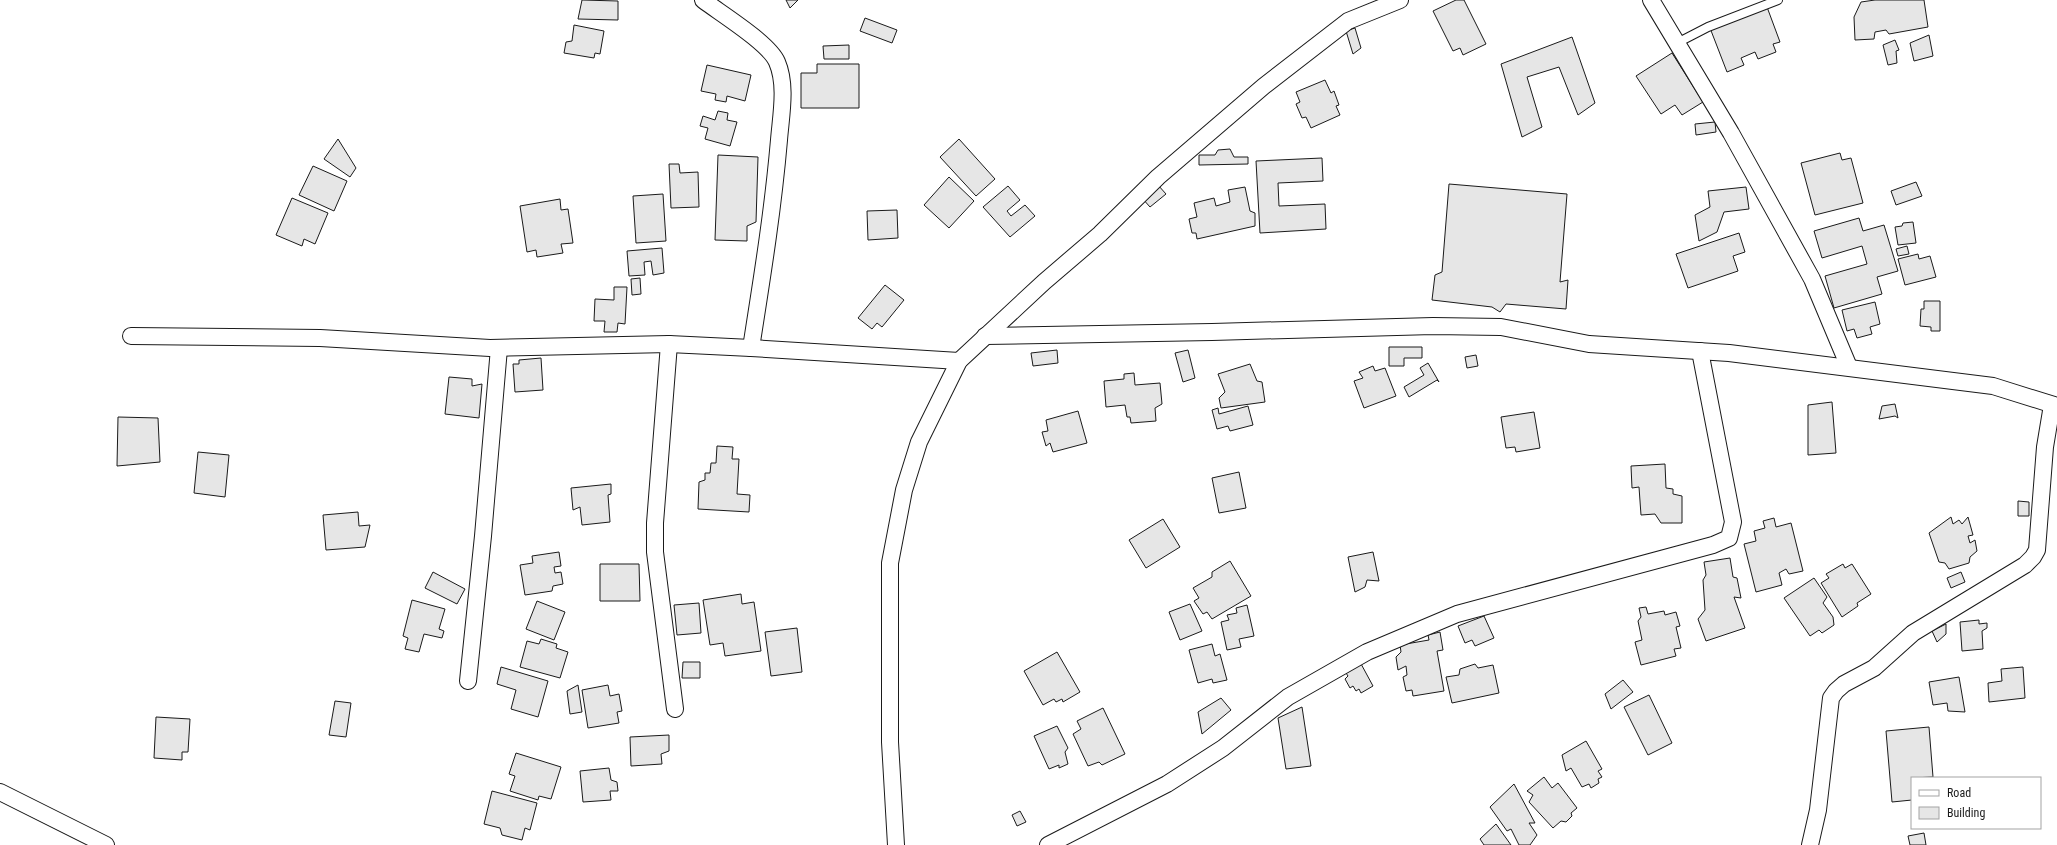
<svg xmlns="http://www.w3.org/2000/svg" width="2057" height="845" font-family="'Roboto Condensed',sans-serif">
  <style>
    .building { fill: #e6e6e6; stroke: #1a1a1a }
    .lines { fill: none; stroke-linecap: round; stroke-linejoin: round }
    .service-casing { stroke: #1a1a1a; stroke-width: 10 }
    .minor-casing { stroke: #1a1a1a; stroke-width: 18 }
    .service { stroke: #fff; stroke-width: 8 }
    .minor { stroke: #fff; stroke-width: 16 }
  </style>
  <rect width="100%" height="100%" fill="#fff"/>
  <!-- building -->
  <g class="building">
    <path d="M582 0 618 1V20L578 19Z"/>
    <path d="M786 0H798L790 8Z"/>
    <path d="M1456 0H1464L1486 44 1463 55 1460 48 1453 51 1433 11Z"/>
    <path d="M1875 0H1924L1928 27 1889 34 1886 30 1875 32 1874 39 1855 40 1854 17 1861 2Z"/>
    <path d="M1767 7 1780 42 1773 44 1776 52 1758 59 1755 52 1741 58 1744 65 1727 72 1710 28Z"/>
    <path d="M865 18 897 30 892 43 860 31Z"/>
    <path d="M574 25 604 31 600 54 595 53 594 58 564 53 566 42 572 41Z"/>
    <path d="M1355 28 1361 48 1353 54 1346 31Z"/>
    <path d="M1929 35 1933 56 1914 61 1910 43Z"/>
    <path d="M1572 37 1595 103 1578 115 1559 67 1527 77 1542 127 1522 137 1501 64Z"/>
    <path d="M1895 40 1899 50 1896 51 1897 63 1888 65 1883 45Z"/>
    <path d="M849 45V59H824L823 46Z"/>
    <path d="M1672 53 1703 102 1682 115 1675 105 1661 114 1636 76Z"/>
    <path d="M817 64H859V108H801V73H817Z"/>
    <path d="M707 65 751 75 745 101 727 96 726 102 715 100 716 94 701 91Z"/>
    <path d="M1325 80 1331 93 1334 91 1339 105 1336 106 1340 115 1311 128 1306 117 1302 118 1296 104 1300 102 1296 92Z"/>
    <path d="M718 111 728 113 727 120 737 122 730 146 705 139 708 128 700 126 703 116 715 120Z"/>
    <path d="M1715 122 1716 132 1696 135 1695 124Z"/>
    <path d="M338 139 356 168 350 177 324 159Z"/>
    <path d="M959 139 995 179 976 196 940 157Z"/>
    <path d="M1230 149 1234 157H1248V164L1199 165V155H1215L1218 150Z"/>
    <path d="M1840 153 1842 160 1851 158 1863 203 1815 215 1801 163Z"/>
    <path d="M718 155 758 157 756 222 747 226V241L715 240Z"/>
    <path d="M1322 158 1323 181 1278 183 1279 206 1325 204 1326 229 1260 233 1256 161Z"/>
    <path d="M669 164H679L680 173 698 172 699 207 671 208Z"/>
    <path d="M313 166 347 181 334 211 299 195Z"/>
    <path d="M949 177 974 201 949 228 924 205Z"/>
    <path d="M1916 182 1922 196 1896 205 1891 191Z"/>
    <path d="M1449 184 1567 194 1560 282 1568 280 1566 309 1506 304 1500 312 1492 307 1432 300 1435 275 1442 272Z"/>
    <path d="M1158 185 1166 194 1150 207 1142 198Z"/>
    <path d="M1008 186 1020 200 1007 211 1011 216 1025 205 1035 216 1010 237 983 207Z"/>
    <path d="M1245 187 1250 211 1255 213V226L1197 239 1196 233H1192L1189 219 1197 217 1194 203 1214 198 1216 206 1230 202 1228 190Z"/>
    <path d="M1746 187 1749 209 1724 212 1717 232 1699 241 1695 215 1710 207 1708 191Z"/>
    <path d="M663 194 666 241 636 243 633 196Z"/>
    <path d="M292 198 328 213 315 244 304 239 302 246 276 235Z"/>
    <path d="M560 199 561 210 568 209 573 243 561 244 563 253 537 257 536 250 527 252 520 206Z"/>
    <path d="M897 210 898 238 868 240 867 211Z"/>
    <path d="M1859 218 1863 231 1884 225 1898 271 1877 277 1882 294 1834 308 1825 276 1867 264 1862 246 1822 258 1814 231Z"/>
    <path d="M1913 222 1916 243 1898 245 1895 227 1902 226 1903 223Z"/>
    <path d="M1739 233 1745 252 1733 256 1738 271 1688 288 1676 254Z"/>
    <path d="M1907 246 1909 254 1898 256 1896 249Z"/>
    <path d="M662 248 664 273 653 275 651 261 644 262 645 275 629 276 627 251Z"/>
    <path d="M1918 254 1919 259 1930 256 1936 277 1905 285 1898 259Z"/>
    <path d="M640 278 641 294 632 295 631 279Z"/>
    <path d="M885 285 904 300 882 327 877 323 872 329 858 318Z"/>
    <path d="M614 287H627L625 324 618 323 617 332H604L605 321H594L595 299 614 300Z"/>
    <path d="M1924 301H1940V331H1931V327L1920 326 1921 309H1924Z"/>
    <path d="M1875 302 1880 324 1870 327 1872 334 1857 338 1854 329 1847 331 1842 310Z"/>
    <path d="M1389 347H1422V358H1404V366H1389Z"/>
    <path d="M1057 350 1058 363 1033 366 1031 353Z"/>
    <path d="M1188 350 1195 378 1183 382 1175 353Z"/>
    <path d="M1476 355 1478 366 1467 368 1465 357Z"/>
    <path d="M541 358 543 390 515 392 513 364H519V360Z"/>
    <path d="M1428 363 1439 382 1437 380 1409 397 1404 387 1424 375 1420 368Z"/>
    <path d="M1250 364 1257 381 1262 382 1265 402 1221 408 1219 398 1225 392 1218 374Z"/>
    <path d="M1373 366 1375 371 1385 368 1396 396 1364 408 1354 381 1363 378 1359 372Z"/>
    <path d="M1134 373 1135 385 1160 383 1162 404 1155 408 1156 421 1131 423 1130 417H1127L1125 405 1106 407 1104 381 1124 379V374Z"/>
    <path d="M449 377 472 379V386L482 384 479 418 445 414Z"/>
    <path d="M1832 402 1836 453 1808 455V405Z"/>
    <path d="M1895 404 1898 418 1895 416 1879 419 1882 406Z"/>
    <path d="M1248 406 1253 425 1230 431 1228 426 1217 429 1212 410 1218 408 1219 414Z"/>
    <path d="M1078 411 1087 443 1053 452 1050 443 1046 446 1042 432 1048 431 1046 420Z"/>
    <path d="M1534 412 1540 448 1516 452 1515 447 1506 448 1501 417Z"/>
    <path d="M118 417 158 418 160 462 117 466Z"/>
    <path d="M717 446 733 447 732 459H739L737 494 750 495 749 512 698 509 699 482 705 480V473H710L711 463H716Z"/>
    <path d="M198 452 229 455 225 497 194 493Z"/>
    <path d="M1665 464 1666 488 1673 489V494L1682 496V523H1661L1655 514 1641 515 1639 487 1632 488 1631 466Z"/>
    <path d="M1239 472 1246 508 1219 513 1212 478Z"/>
    <path d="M611 484V494L608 495 610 522 582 525 580 507 573 510 571 488Z"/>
    <path d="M2018 501 2029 502V516H2018Z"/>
    <path d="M358 512 359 526 370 525 365 547 326 550 323 515Z"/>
    <path d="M1951 517 1953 524 1959 520 1962 524 1968 517 1973 535 1968 536 1970 543 1975 540 1977 551 1970 557 1969 563 1949 569 1945 563 1939 562 1929 533Z"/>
    <path d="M1774 518 1776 527 1791 523 1803 571 1789 574 1786 569 1779 573 1782 585 1756 592 1744 544 1756 541 1754 531 1765 528 1763 521Z"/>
    <path d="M1163 519 1180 547 1146 568 1129 540Z"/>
    <path d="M559 552 561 566 554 567 555 573 561 572 563 584 553 586 552 591 525 595 520 565 533 563 532 556Z"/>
    <path d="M1373 552 1379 581 1367 580 1365 587 1355 592 1348 557Z"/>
    <path d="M1730 558 1733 577 1737 578 1741 598 1734 597 1745 628 1706 641 1698 619 1705 610 1703 580 1706 575 1704 562Z"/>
    <path d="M1230 561 1251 596 1212 619 1207 612 1203 614 1194 601 1199 598 1193 588 1212 577V572Z"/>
    <path d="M600 564H639L640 601H600Z"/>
    <path d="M1843 564 1845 568 1852 564 1871 594 1857 603 1858 606 1842 617 1821 583 1829 578 1826 574Z"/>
    <path d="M433 572 465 589 457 604 425 588Z"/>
    <path d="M1961 572 1965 582 1951 588 1947 578Z"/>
    <path d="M1814 578 1827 597 1823 603 1833 617 1834 625 1822 633 1819 630 1810 636 1784 598Z"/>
    <path d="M741 594 742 604 754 602 761 651 725 656 723 643 710 645 703 600Z"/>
    <path d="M412 600 445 609 439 629 444 631 442 638 424 634 419 652 405 649 408 638 403 636Z"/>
    <path d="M537 601 565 612 554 640 526 629Z"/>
    <path d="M699 603 701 633 677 635 674 605Z"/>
    <path d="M1190 604 1202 631 1180 640 1169 612Z"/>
    <path d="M1247 605 1254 636 1239 639 1241 647 1227 650 1221 622 1229 620 1227 615 1237 613 1236 608Z"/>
    <path d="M1646 607 1648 614 1664 611 1665 615 1676 612 1680 626 1676 627 1681 648 1674 649 1676 656 1641 665 1635 642 1642 640 1638 621 1641 617 1639 608Z"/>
    <path d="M1484 616 1494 638 1475 646 1472 640 1465 643 1458 626Z"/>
    <path d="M1979 620V624L1987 623V628L1982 631 1983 649 1962 651 1960 622Z"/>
    <path d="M1946 624V634L1937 642 1932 631Z"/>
    <path d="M797 628 802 672 771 676 765 632Z"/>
    <path d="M1440 632 1443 650 1437 651 1444 691 1413 696 1412 690 1406 691 1403 677 1407 675 1406 666 1398 670 1396 657 1401 652 1400 645 1429 640 1428 635Z"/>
    <path d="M541 639 557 644 556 648 568 652 560 678 520 667 527 641 539 644Z"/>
    <path d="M1212 644 1215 656 1220 654 1227 680 1213 683 1212 679 1198 683 1189 650Z"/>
    <path d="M1057 652 1080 692 1063 702 1062 699 1056 702 1054 699 1043 705 1024 671Z"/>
    <path d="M683 662H700V678H682Z"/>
    <path d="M1360 662 1373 686 1361 693 1359 689 1356 691 1353 686 1350 688 1345 679 1348 676 1344 670Z"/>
    <path d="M1475 664 1478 668 1493 665 1499 693 1452 703 1446 677 1459 675 1460 669Z"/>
    <path d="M501 667 548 681 538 717 511 709 516 690 497 684Z"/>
    <path d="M2023 667 2025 698 1989 702 1988 683 2002 681 2001 669Z"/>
    <path d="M1959 677 1965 712 1948 711 1947 703 1933 705 1929 682Z"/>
    <path d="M1623 680 1633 692 1611 709 1605 694Z"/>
    <path d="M578 685 582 712 570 714 567 691Z"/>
    <path d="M608 685 610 696 619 694 622 711 617 712 619 723 588 728 582 690Z"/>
    <path d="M1649 695 1672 743 1648 755 1624 707Z"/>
    <path d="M1221 698 1231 710 1202 734 1198 712Z"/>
    <path d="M335 701 351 703 346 737 329 735Z"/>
    <path d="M1302 707 1311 766 1286 769 1278 718Z"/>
    <path d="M1103 708 1125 754 1102 765 1099 762 1088 766 1073 734 1081 729 1077 721Z"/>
    <path d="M156 717 190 719 188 752H182V760L154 758Z"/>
    <path d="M1057 726 1068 748 1065 752 1068 764 1059 768V765L1049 769 1034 736Z"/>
    <path d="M1929 727 1933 777 1912 778V800L1892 802 1886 731Z"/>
    <path d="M669 735V751L661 754 662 764 631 766 630 737Z"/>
    <path d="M1586 741 1602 769 1598 771 1602 777 1598 779 1599 783 1591 788 1589 784 1582 787 1571 768 1566 771 1562 755Z"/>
    <path d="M516 753 561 767 551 799 539 796 538 800 510 791 515 776 509 774Z"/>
    <path d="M609 768 611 780 617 782 618 791H610L611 800 583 802 580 771Z"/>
    <path d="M1544 777 1552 788 1558 783 1577 808 1571 813 1572 816 1566 822 1561 821 1553 828 1529 802 1533 795 1527 791Z"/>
    <path d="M1514 784 1535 823H1529L1537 835 1530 845H1519L1511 829 1507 831 1490 807Z"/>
    <path d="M492 791 537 803 530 830 525 828 522 840 502 835 500 828 484 824Z"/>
    <path d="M1020 811 1026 822 1017 826 1012 815Z"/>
    <path d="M1496 824 1511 845H1484L1480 839Z"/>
    <path d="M1924 833 1926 845H1910L1908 836Z"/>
  </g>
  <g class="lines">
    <defs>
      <path id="service" d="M1677 43 1708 27 1778 0"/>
      <g id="minor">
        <path d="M703 0C720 13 769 43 777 62 787 85 781 115 779 140 773 210 762 278 751 348"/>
        <path d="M1651 0 1731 133 1812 279 1849 367"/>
        <path d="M131 336 320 338 490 348 669 344 751 348 959 361"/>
        <path d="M985 336 1212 332 1433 326 1501 327 1589 344 1729 353 1993 386 2057 406"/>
        <path d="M669 344 655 523V552L675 709"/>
        <path d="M468 681 483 536 499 348"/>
        <path d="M0 792 106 845"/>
        <path d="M896 845 890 742V563L904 490 919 442 959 361 1044 282 1100 234 1158 177 1264 86 1348 21 1400 0"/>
        <path d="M1048 845 1167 784 1223 748 1288 697 1367 652 1457 614 1713 545 1729 538 1733 522 1700 351"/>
        <path d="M1810 845 1818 810 1831 698 1836 691 1844 684 1874 668 1913 633 2025 565 2033 557 2037 550 2045 447 2052 405"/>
      </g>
    </defs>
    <!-- service casing -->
    <use href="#service" class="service-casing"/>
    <!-- minor casing -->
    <use href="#minor" class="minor-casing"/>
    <!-- service -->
    <use href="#service" class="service"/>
    <!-- minor -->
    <use href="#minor" class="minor"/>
  </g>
  <!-- legend -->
  <rect x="1911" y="777" width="130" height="52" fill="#ffffff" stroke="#a3a3a3"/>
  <rect x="1919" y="790" width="20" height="6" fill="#ffffff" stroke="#a3a3a3"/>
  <text x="1947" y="797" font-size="12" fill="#1a1a1a">Road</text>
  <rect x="1919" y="807" width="20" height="12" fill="#e6e6e6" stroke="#a3a3a3"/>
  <text x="1947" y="817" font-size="12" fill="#1a1a1a">Building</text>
</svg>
